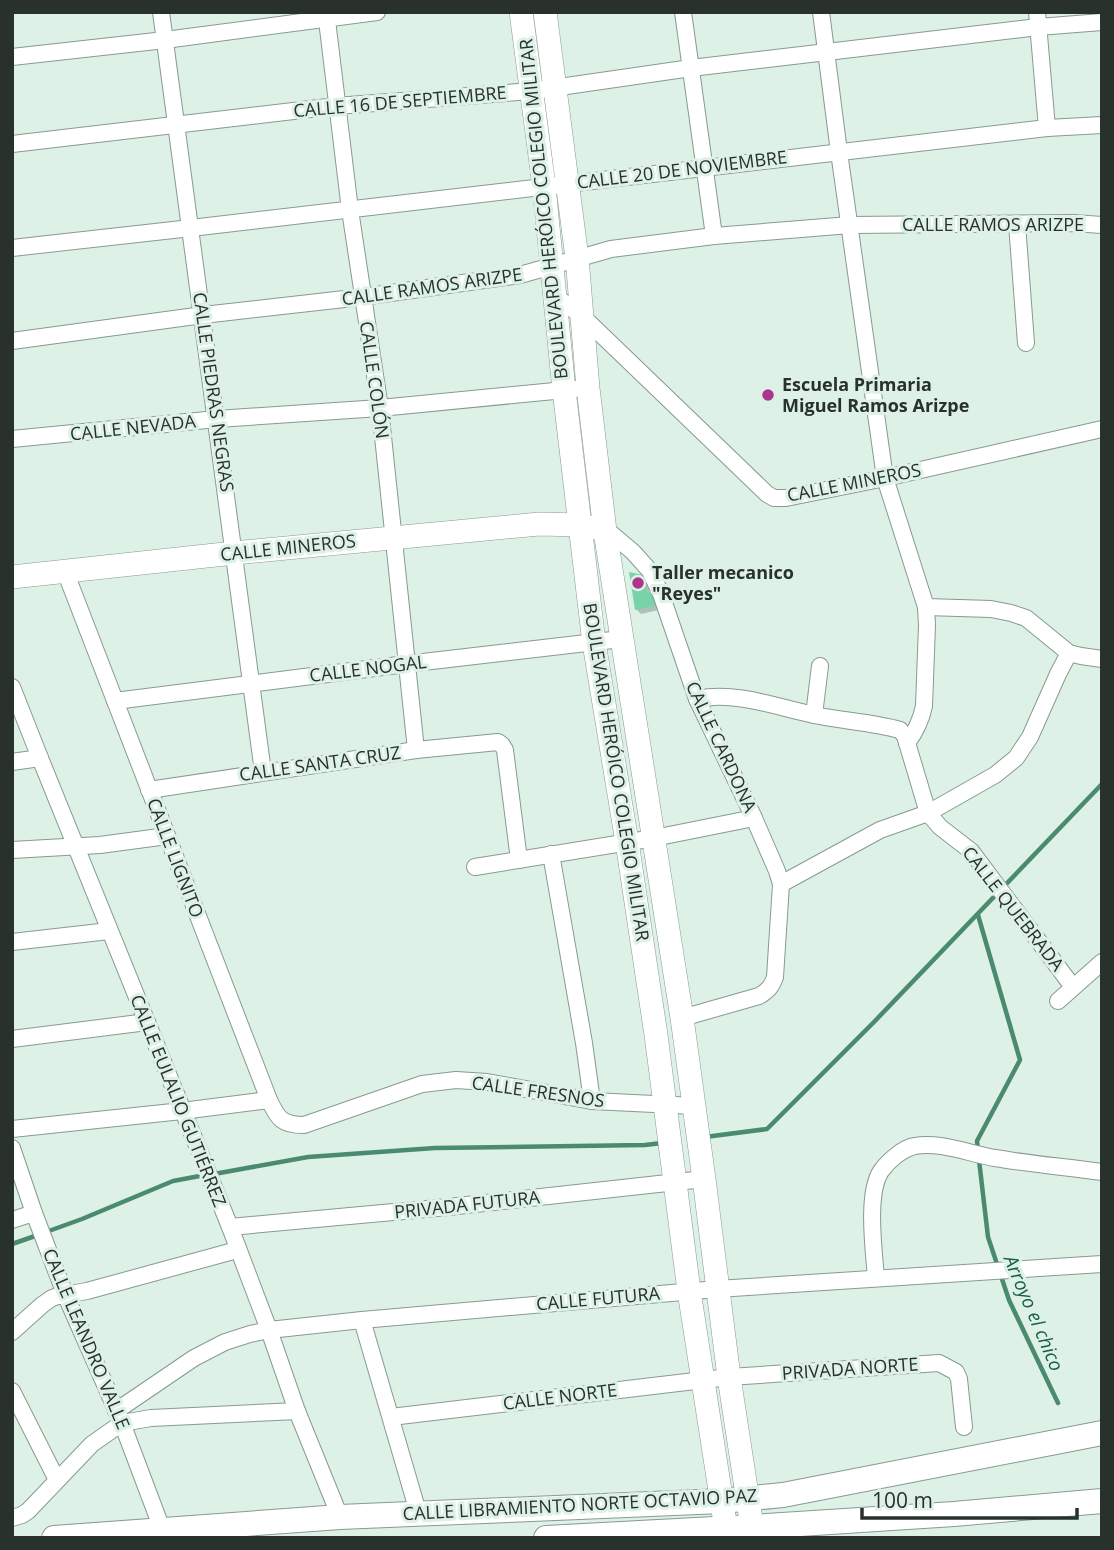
<svg xmlns="http://www.w3.org/2000/svg" width="1114" height="1550" font-family="'Open Sans',sans-serif">
  <style>
    .shadow { fill: #0003 }
    .lines { fill: none; stroke-linecap: round; stroke-linejoin: round }
    .stream { stroke: #4a8b6f; stroke-width: 4.5 }
    .building { fill: #79d3aa }
    .street-casing { stroke: #889a91; stroke-width: 18 }
    .secondary-casing { stroke: #889a91; stroke-width: 24 }
    .primary-casing { stroke: #889a91; stroke-width: 26 }
    .street { stroke: #fff; stroke-width: 16 }
    .secondary { stroke: #fff; stroke-width: 23 }
    .primary { stroke: #fff; stroke-width: 24 }
    .poi-dot { fill: #ad358b; stroke: #ddf1e6; stroke-width: 2.5 }
    .labels { text-anchor: middle; stroke-width: 6; stroke-linejoin: round; paint-order: stroke }
    .street-label { font-size: 18px; fill: #29312d; stroke: #ddf1e6 }
    .poi-label { font-size: 18px; font-weight: bold; fill: #29312d; stroke: #ddf1e6; text-anchor: start }
    .water-label { font-size: 19px; font-style: italic; fill: #185d42; stroke: #ddf1e6 }
  </style>
  <rect width="100%" height="100%" fill="#ddf1e6"/>
  <!-- shadow -->
  <path class="shadow" d="M643 576 648 581 650 594 663 609 641 614 636 609Z"/>
  <g class="lines">
    <!-- stream -->
    <g class="stream">
      <path d="M978 915 1020 1060 977 1141 978 1151"/>
      <path d="M705 1137 767 1129 874 1022 1102 784"/>
      <path d="M979 1160 988 1237 1009 1300 1058 1403"/>
      <path d="M214 1174 308 1157 435 1148 645 1145 662 1143"/>
      <path d="M46 1232 82 1219 173 1181 205 1175"/>
      <path d="M12 1244 38 1235"/>
    </g>
  </g>
  <!-- building -->
  <path class="building" d="M629 572 644 575 647 592 658 593 659 605 635 610Z"/>
  <g class="lines">
    <defs>
      <g id="street">
        <path d="M161 12 263 772"/>
        <path d="M326 12 350 210 380 408 416 750"/>
        <path d="M683 12 714 236"/>
        <path d="M821 12 839 152 885 478 926 607 927 625 924 706C921 721 916 731 907 743"/>
        <path d="M1037 12 1047 128"/>
        <path d="M12 57 165 40 377 12"/>
        <path d="M12 144 336 106 532 91 691 68 827 52 1038 27 1102 22"/>
        <path d="M1017 224 1026 343"/>
        <path d="M12 248 191 228 1047 128 1102 125"/>
        <path d="M555 296 582 316 767 494 774 498H786L885 478 1102 429"/>
        <path d="M12 341 203 315 362 297 520 275 611 249 714 236 850 225 1073 223 1102 225"/>
        <path d="M12 439 217 419 380 408 575 389"/>
        <path d="M605 531 613 535 633 552 650 571 661 594 697 699 754 818 777 871 781 884 775 977C772 986 768 991 759 996L682 1018"/>
        <path d="M65 571 269 1100C278 1119 282 1125 304 1125L422 1084 456 1080 487 1082 592 1101 695 1106"/>
        <path d="M926 607 991 609 1011 613 1026 618 1069 653 1081 656 1102 659"/>
        <path d="M12 687 40 758 230 1227 269 1330 297 1411 340 1517"/>
        <path d="M697 699C736 691 776 707 814 715 843 721 872 722 900 730L905 736 928 813 940 827 971 851 1073 987"/>
        <path d="M115 701 406 664 621 639"/>
        <path d="M814 715 820 666"/>
        <path d="M12 762 40 758"/>
        <path d="M149 790 416 750 498 742 502 745 505 750 519 860"/>
        <path d="M12 850 100 845 167 836"/>
        <path d="M551 854 584 1043 592 1101"/>
        <path d="M475 867 654 838 754 818"/>
        <path d="M781 884 880 830 928 813 995 775 1016 758 1030 737 1058 674 1069 653"/>
        <path d="M12 942 109 931"/>
        <path d="M1058 1001 1102 962"/>
        <path d="M12 1039 147 1022"/>
        <path d="M12 1129 182 1111 269 1100"/>
        <path d="M12 1148 34 1213 65 1294 122 1423 162 1529"/>
        <path d="M12 1220 34 1213"/>
        <path d="M230 1227 448 1207 704 1179"/>
        <path d="M876 1278C874 1251 866 1194 881 1171 888 1161 903 1148 915 1146 938 1141 971 1154 995 1158 1030 1164 1066 1167 1102 1172"/>
        <path d="M362 1320 418 1512"/>
        <path d="M12 1332 42 1305 52 1298 58 1296 87 1291 237 1250"/>
        <path d="M12 1391 57 1480"/>
        <path d="M116 1411 194 1358 225 1342 250 1334 269 1330 362 1320 717 1289 1102 1264"/>
        <path d="M391 1417 729 1377 939 1363 956 1372 959 1379 964 1427"/>
        <path d="M12 1518 22 1515 28 1511 92 1444 122 1423 151 1418 297 1411"/>
      </g>
      <g id="secondary">
        <path d="M521 12 544 186 564 390 594 643 627 842 656 1035 689 1291 726 1529"/>
        <path d="M545 12 577 258 588 388 605 531 682 1018 704 1179 729 1377 752 1527"/>
        <path d="M12 577 234 553 539 524 580 525 592 528"/>
      </g>
      <g id="primary">
        <path d="M54 1538 340 1517 722 1501 783 1495 1102 1433"/>
        <path d="M546 1538 752 1527 954 1514 1102 1501"/>
      </g>
    </defs>
    <!-- street casing -->
    <use href="#street" class="street-casing"/>
    <!-- secondary casing -->
    <use href="#secondary" class="secondary-casing"/>
    <!-- primary casing -->
    <use href="#primary" class="primary-casing"/>
    <!-- street -->
    <use href="#street" class="street"/>
    <!-- secondary -->
    <use href="#secondary" class="secondary"/>
    <!-- primary -->
    <use href="#primary" class="primary"/>
  </g>
  <!-- markers -->
  <g class="poi-dot">
    <circle cx="768" cy="395" r="7"/>
    <circle cx="638" cy="583" r="7"/>
  </g>
  <g class="labels">
    <!-- street labels -->
    <g class="street-label">
      <text transform="translate(400 102) rotate(-5)" y="6">CALLE 16 DE SEPTIEMBRE</text>
      <text transform="translate(682 170) rotate(-7)" y="6">CALLE 20 DE NOVIEMBRE</text>
      <text transform="translate(544 209) rotate(-96)" y="6">BOULEVARD HERÓICO COLEGIO MILITAR</text>
      <text x="993" y="231">CALLE RAMOS ARIZPE</text>
      <text transform="translate(432 287) rotate(-8)" y="6">CALLE RAMOS ARIZPE</text>
      <text transform="translate(374 380) rotate(82)" y="6">CALLE COLÓN</text>
      <text transform="translate(213 392) rotate(82)" y="6">CALLE PIEDRAS NEGRAS</text>
      <text transform="translate(133 428) rotate(-6)" y="6">CALLE NEVADA</text>
      <text transform="translate(854 483) rotate(-11)" y="6">CALLE MINEROS</text>
      <text transform="translate(288 548) rotate(-6)" y="6">CALLE MINEROS</text>
      <text transform="translate(368 669) rotate(-7)" y="6">CALLE NOGAL</text>
      <text transform="translate(721 747) rotate(65)" y="6">CALLE CARDONA</text>
      <text transform="translate(320 764) rotate(-8)" y="6">CALLE SANTA CRUZ</text>
      <text transform="translate(616 772) rotate(81)" y="6">BOULEVARD HERÓICO COLEGIO MILITAR</text>
      <text transform="translate(175 858) rotate(69)" y="6">CALLE LIGNITO</text>
      <text transform="translate(1013 909) rotate(52)" y="6">CALLE QUEBRADA</text>
      <text transform="translate(538 1092) rotate(8)" y="6">CALLE FRESNOS</text>
      <text transform="translate(178 1101) rotate(68)" y="6">CALLE EULALIO GUTIÉRREZ</text>
      <text transform="translate(467 1205) rotate(-6)" y="6">PRIVADA FUTURA</text>
      <text transform="translate(598 1299) rotate(-5)" y="6">CALLE FUTURA</text>
      <text transform="translate(86 1339) rotate(67)" y="6">CALLE LEANDRO VALLE</text>
      <text transform="translate(850 1369) rotate(-4)" y="6">PRIVADA NORTE</text>
      <text transform="translate(560 1397) rotate(-7)" y="6">CALLE NORTE</text>
      <text transform="translate(580 1505) rotate(-3)" y="6">CALLE LIBRAMIENTO NORTE OCTAVIO PAZ</text>
    </g>
    <!-- poi labels -->
    <g class="poi-label">
      <text x="782" y="391">Escuela Primaria<tspan x="782" dy="21">Miguel Ramos Arizpe</tspan></text>
      <text x="652" y="579">Taller mecanico<tspan x="652" dy="21">"Reyes"</tspan></text>
    </g>
    <!-- water labels -->
    <g class="water-label">
      <text transform="translate(1034 1313) rotate(67)" y="7">Arroyo el chico</text>
    </g>
  </g>
  <!-- border -->
  <rect width="1114" height="1550" fill="none" stroke="#29312d" stroke-width="28"/>
  <!-- scale -->
  <path d="M862 1508v10h215v-10" fill="none" stroke="#29312d" stroke-width="3.5"/>
  <text x="872" y="1508" font-size="21" fill="#29312d" stroke="#ddf1e6" stroke-width="5" paint-order="stroke">100 m</text>
</svg>
